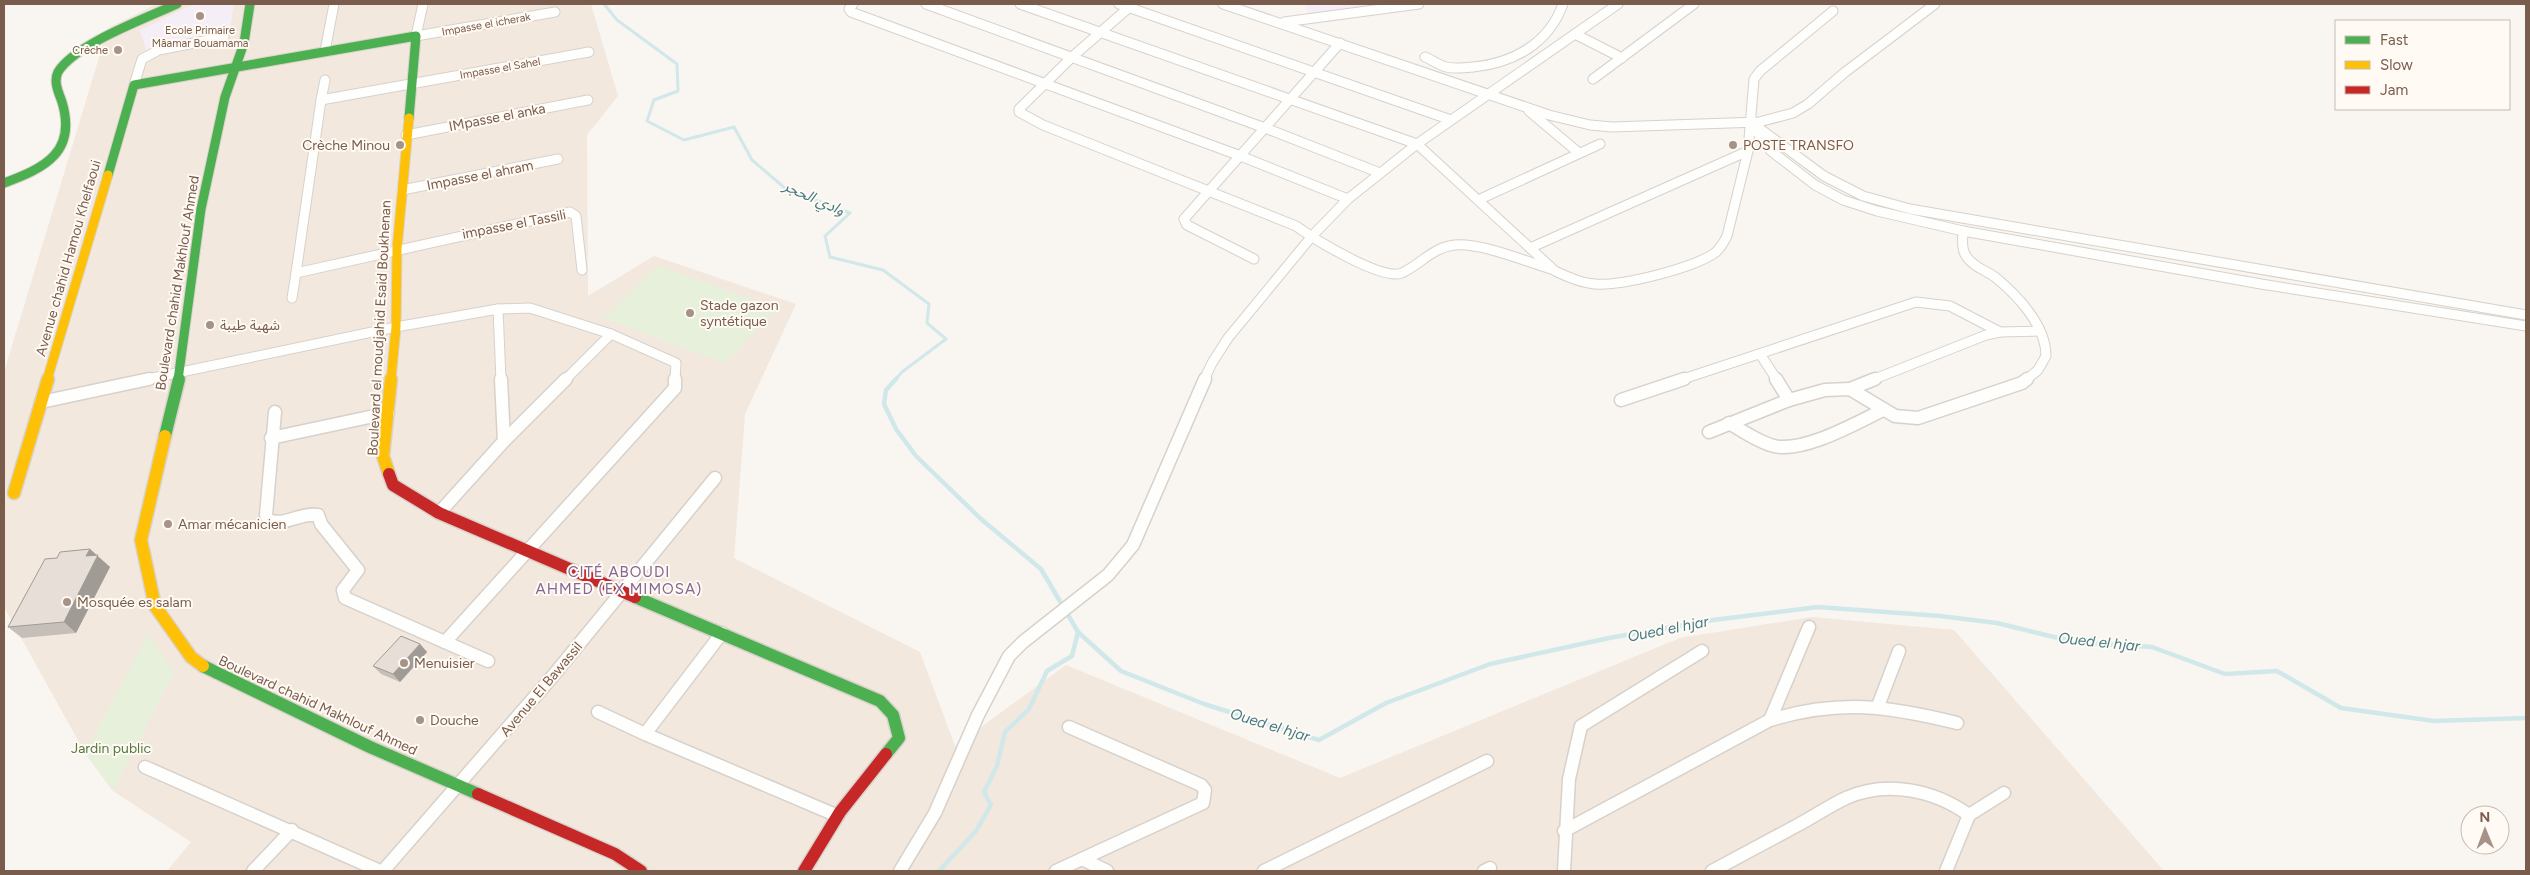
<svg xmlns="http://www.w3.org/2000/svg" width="2530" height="875" font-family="Figtree,'Noto Sans Arabic',sans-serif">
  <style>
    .residential { fill: #f2e8de }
    .education { fill: #f6eef6 }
    .green { fill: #e7f0db }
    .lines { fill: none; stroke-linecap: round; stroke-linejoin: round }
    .stream-far1 { stroke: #d0e8ea; stroke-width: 3 }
    .stream { stroke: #d0e8ea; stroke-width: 4.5 }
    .street-far1-casing { stroke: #d7d1cb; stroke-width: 11 }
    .street-casing { stroke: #d7d1cb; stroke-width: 15 }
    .fast-far1-casing { stroke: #d9d2cb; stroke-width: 11 }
    .fast-casing { stroke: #d9d2cb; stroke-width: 15 }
    .slow-far1-casing { stroke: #d9d2cb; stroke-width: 11 }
    .slow-casing { stroke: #d9d2cb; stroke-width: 15 }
    .jam-casing { stroke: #d9d2cb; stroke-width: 15 }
    .street-far1 { stroke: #fefefd; stroke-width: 9 }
    .street { stroke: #fefefd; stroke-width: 12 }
    .fast-far1 { stroke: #4caf50; stroke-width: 9 }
    .fast { stroke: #4caf50; stroke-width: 12 }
    .slow-far1 { stroke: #ffc107; stroke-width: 9 }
    .slow { stroke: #ffc107; stroke-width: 12 }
    .jam { stroke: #c62828; stroke-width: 12 }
    .wall { fill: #c6bfb9 }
    .shaded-wall { fill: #a19b96 }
    .building { fill: #e6ded7; stroke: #a19b96 }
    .poi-dot { fill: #a69286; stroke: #fffaf3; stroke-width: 2 }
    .labels { text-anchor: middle; stroke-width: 4; stroke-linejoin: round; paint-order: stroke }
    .far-street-label { font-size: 11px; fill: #7a5c4d; stroke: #fffaf3 }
    .far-poi-label { font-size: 11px; fill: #7a5c4d; stroke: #fffaf3 }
    .street-label { font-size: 14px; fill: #7a5c4d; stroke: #fffaf3 }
    .poi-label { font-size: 14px; fill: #7a5c4d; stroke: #fffaf3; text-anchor: start }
    .park-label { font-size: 14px; fill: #537a41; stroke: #fffaf3 }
    .water-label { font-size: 15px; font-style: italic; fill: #437c86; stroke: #fffaf3 }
    .neighbourhood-label { font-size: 15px; letter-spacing: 1px; fill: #846695; stroke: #fffaf3 }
  </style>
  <rect width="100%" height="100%" fill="#f9f5f0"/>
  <!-- residential -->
  <path class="residential" d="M157 4H591L618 96 587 135 588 296 654 256 796 304 745 414 734 558 920 652 955 746 1066 665 1340 778 1680 638 1812 617 1954 630 2164 871H167L191 842 113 791 85 753 4 607V372L108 28Z"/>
  <!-- education -->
  <g class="education">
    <path d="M194 4H234L230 29 146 50 140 30Z"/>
    <path d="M1304 4H1388L1309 14Z"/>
  </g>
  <!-- green -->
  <g class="green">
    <path d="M658 266 777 308 725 363 603 318Z"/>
    <path d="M148 634 174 672 113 791 85 753Z"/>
  </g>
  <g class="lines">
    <!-- stream-far1 -->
    <path class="stream-far1" d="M604 4 617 20 677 64 678 91 654 100 647 121 684 140 734 127 752 160 786 189 850 213 825 236 830 257 883 270 929 304 927 323 946 339 902 372 895 380"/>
    <!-- stream -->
    <g class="stream">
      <path d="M896 379 886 390 884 404 896 429 916 456 981 519 1041 569 1078 632 1121 671 1204 704 1319 740 1386 703 1490 664 1609 638 1713 620 1818 607 1940 616 1997 623 2074 642 2152 647 2225 674 2277 671 2341 708 2434 721 2526 718"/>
      <path d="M939 871 976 831 991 805 984 792 997 766 1005 732 1029 709 1047 671 1072 656 1078 632"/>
    </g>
    <defs>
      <g id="street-far1">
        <path d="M423 4 416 36 555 12"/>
        <path d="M853 4 849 9 851 12 1238 155 1348 199"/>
        <path d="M926 4 1265 128 1380 173"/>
        <path d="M1020 4 1417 144 1555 271C1568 277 1581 283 1595 284 1622 286 1695 268 1716 252 1721 247 1724 242 1727 236L1748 151 1754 79 1760 71 1833 11"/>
        <path d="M1119 4 1451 120"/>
        <path d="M1133 4 1072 57 1019 109V112L1043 125 1296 226C1314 239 1382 281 1402 273 1421 264 1433 247 1455 245 1483 243 1524 261 1551 269"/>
        <path d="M1223 4 1549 115 1590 125 1612 127 1759 122 1793 113 1808 104 1844 73 1935 4"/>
        <path d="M1284 22 1419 4"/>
        <path d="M1575 34 1622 58"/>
        <path d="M325 51 334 4"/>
        <path d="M1425 57C1432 60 1439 65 1446 67 1455 69 1465 68 1473 67 1514 63 1549 43 1563 4"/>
        <path d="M1593 79 1694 4"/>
        <path d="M134 85 142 59 159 50 224 37"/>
        <path d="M321 100 325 80"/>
        <path d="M1529 111 1579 153"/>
        <path d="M1749 122 1771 151 1815 185 1843 200 1877 211 1963 231 2261 284 2526 326"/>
        <path d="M1755 125 1824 176 1863 196 1910 209 2526 315"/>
        <path d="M406 135 588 100"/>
        <path d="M402 190 558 159"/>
        <path d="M1478 200 1600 144"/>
        <path d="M1963 231C1963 238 1961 247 1965 254 1971 266 1985 270 1995 277 2017 295 2046 325 2046 356L2038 370 2026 380"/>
        <path d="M1530 248 1748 151"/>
        <path d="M1254 259 1187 225 1184 219 1340 43"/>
        <path d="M582 270 576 216 570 212 296 273 321 100 589 52"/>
        <path d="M292 298 296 273"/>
        <path d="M498 309 501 380"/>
        <path d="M1760 354 1777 380"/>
        <path d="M143 380 396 327 498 309 530 308 611 334 676 363 675 380"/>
        <path d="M565 380 611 334"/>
        <path d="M1204 380 1212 363 1228 338 1312 236 1348 199 1417 144 1618 4"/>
        <path d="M1680 380 1916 302 1950 306 2000 332"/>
        <path d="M1872 380 1986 335 2000 332 2039 331"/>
      </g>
      <g id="street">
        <path d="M501 379 504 441"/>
        <path d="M1776 379 1789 400"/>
        <path d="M1850 389 1875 379"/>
        <path d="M1621 400 1684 379"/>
        <path d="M41 402 149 379"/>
        <path d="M275 412 266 515 268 520C285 527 300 512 318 515L321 524 358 570 343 590 345 598 488 661"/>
        <path d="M1729 423C1743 431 1758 442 1774 446 1804 453 1856 423 1883 410"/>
        <path d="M1709 432 1789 400 1825 390 1850 389 1895 416 1918 418 2022 383 2027 379"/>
        <path d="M271 438 388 413"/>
        <path d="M439 513 504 441 566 379"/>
        <path d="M722 633 645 734 838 816"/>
        <path d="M445 642 675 388V379"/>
        <path d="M1878 706 1899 651"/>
        <path d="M598 712 645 734"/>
        <path d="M1770 720 1809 627"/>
        <path d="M145 767 380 871"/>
        <path d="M1969 815 2004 793"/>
        <path d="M1564 831 1770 720C1840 699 1888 706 1957 723"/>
        <path d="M1082 859 1107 871"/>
        <path d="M253 871 292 830"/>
        <path d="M383 871 552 677 715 478"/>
        <path d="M900 871 935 813 978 715 1009 656 1023 642 1108 575 1133 545 1205 379"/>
        <path d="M1056 871 1203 803 1205 790 1201 785 1069 727"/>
        <path d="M1264 871 1487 761"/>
        <path d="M1484 871 1490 868"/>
        <path d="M1564 871 1569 779 1581 726 1702 651"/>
        <path d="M1712 871C1740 856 1768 841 1796 826 1813 817 1829 806 1846 798 1887 780 1934 790 1969 815L1946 871"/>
      </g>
      <g id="fast-far1">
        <path d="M108 175 134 85 416 36 409 118"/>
        <path d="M4 183C45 168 77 152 62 102 59 93 53 82 58 72 75 44 147 18 177 4"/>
        <path d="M178 380 201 209 225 97 244 43 250 4"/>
      </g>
      <g id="fast">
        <path d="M165 436 179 379"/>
        <path d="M635 597 880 701 893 715 899 738 886 754"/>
        <path d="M203 666 370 747 478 794"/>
      </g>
      <g id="slow-far1">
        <path d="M47 380 108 175"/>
        <path d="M391 380 396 327 397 249 409 118"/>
      </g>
      <g id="slow">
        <path d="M165 436 141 540 155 606 191 657 203 666"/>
        <path d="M389 474 383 456 391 379"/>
        <path d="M14 493 48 379"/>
      </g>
      <g id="jam">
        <path d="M389 474 393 485 439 513 635 597"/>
        <path d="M478 794 615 854 641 871"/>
        <path d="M804 871 840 812 886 754"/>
      </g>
    </defs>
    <!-- street-far1 casing -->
    <use href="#street-far1" class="street-far1-casing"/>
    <!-- street casing -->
    <use href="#street" class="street-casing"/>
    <!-- fast-far1 casing -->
    <use href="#fast-far1" class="fast-far1-casing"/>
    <!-- fast casing -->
    <use href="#fast" class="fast-casing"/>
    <!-- slow-far1 casing -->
    <use href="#slow-far1" class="slow-far1-casing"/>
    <!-- slow casing -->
    <use href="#slow" class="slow-casing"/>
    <!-- jam casing -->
    <use href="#jam" class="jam-casing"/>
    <!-- street-far1 -->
    <use href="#street-far1" class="street-far1"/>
    <!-- street -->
    <use href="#street" class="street"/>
    <!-- fast-far1 -->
    <use href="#fast-far1" class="fast-far1"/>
    <!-- fast -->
    <use href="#fast" class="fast"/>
    <!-- slow-far1 -->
    <use href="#slow-far1" class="slow-far1"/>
    <!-- slow -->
    <use href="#slow" class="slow"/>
    <!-- jam -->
    <use href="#jam" class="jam"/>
  </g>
  <!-- wall -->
  <g class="wall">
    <path d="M96 556 110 567 76 633 22 638 8 627Z"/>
    <path d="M420 644 427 652 400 682 381 674 373 666Z"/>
  </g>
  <!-- shaded-wall -->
  <g class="shaded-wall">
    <path d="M90 549 110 567 76 633 64 622 86 556Z"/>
    <path d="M420 644 427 652 400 682 393 674Z"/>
  </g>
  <!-- building -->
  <g class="building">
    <path d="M90 549 86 556 98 555 64 622 8 627 45 559 57 558 60 552Z"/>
    <path d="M401 636 420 644 393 674 373 666Z"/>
  </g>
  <!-- markers -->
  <g class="poi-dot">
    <circle cx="200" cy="16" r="5"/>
    <circle cx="118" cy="50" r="5"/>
    <circle cx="400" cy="145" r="5"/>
    <circle cx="1733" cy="145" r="5"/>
    <circle cx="690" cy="313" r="5"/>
    <circle cx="210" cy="325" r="5"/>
    <circle cx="168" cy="524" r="5"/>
    <circle cx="67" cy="602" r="5"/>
    <circle cx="404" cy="663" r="5"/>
    <circle cx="420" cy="720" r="5"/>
  </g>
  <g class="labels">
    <!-- far-street labels -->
    <g class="far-street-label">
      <text transform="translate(486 24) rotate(-10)" y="4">Impasse el icherak</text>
      <text transform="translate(500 68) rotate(-10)" y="4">Impasse el Sahel</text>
    </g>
    <!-- far-poi labels -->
    <g class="far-poi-label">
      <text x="200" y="34">Ecole Primaire<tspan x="200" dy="13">Mâamar Bouamama</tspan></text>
      <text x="108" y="54" text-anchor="end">Crèche</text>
    </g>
    <!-- street labels -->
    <g class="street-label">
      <text transform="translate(497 117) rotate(-11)" y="5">IMpasse el anka</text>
      <text transform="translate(480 175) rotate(-11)" y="5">Impasse el ahram</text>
      <text transform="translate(514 224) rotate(-11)" y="5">impasse el Tassili</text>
      <text transform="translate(68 258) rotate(-74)" y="5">Avenue chahid Hamou Khelfaoui</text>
      <text transform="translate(177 283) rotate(-81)" y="5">Boulevard chahid Makhlouf Ahmed</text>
      <text transform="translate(379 328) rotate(-87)" y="5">Boulevard el moudjahid Esaid Boukhenan</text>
      <text transform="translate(541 689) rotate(-50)" y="5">Avenue El Bawassil</text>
      <text transform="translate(318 705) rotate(25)" y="5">Boulevard chahid Makhlouf Ahmed</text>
    </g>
    <!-- poi labels -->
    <g class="poi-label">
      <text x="390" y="150" text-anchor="end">Crèche Minou</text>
      <text x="1743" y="150">POSTE TRANSFO</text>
      <text x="700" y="310">Stade gazon<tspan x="700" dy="16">syntétique</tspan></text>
      <text x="220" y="330">شهية طيبة</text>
      <text x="178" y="529">Amar mécanicien</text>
      <text x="77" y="607">Mosquée es salam</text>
      <text x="414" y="668">Menuisier</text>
      <text x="430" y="725">Douche</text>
    </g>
    <!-- park labels -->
    <g class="park-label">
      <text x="111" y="753">Jardin public</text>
    </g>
    <!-- water labels -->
    <g class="water-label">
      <text transform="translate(814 198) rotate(24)" y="5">وادي الحجر</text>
      <text transform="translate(1668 629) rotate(-11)" y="5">Oued el hjar</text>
      <text transform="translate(2099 642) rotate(6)" y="5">Oued el hjar</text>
      <text transform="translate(1270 725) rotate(17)" y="5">Oued el hjar</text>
    </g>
    <!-- neighbourhood labels -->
    <g class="neighbourhood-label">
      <text x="619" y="577">CITÉ ABOUDI<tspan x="619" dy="17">AHMED (EX MIMOSA)</tspan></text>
    </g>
  </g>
  <!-- border -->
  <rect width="2530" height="875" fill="none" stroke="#7a5c4d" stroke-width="10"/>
  <!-- legend -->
  <rect x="2335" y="20" width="175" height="90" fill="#fffaf3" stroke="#cabbb1"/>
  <rect x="2345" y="36" width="25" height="8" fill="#4caf50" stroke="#cabbb1"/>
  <text x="2380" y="45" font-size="15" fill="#7a5c4d">Fast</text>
  <rect x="2345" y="61" width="25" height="8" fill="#ffc107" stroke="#cabbb1"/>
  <text x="2380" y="70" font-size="15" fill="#7a5c4d">Slow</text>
  <rect x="2345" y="86" width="25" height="8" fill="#c62828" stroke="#cabbb1"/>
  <text x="2380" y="95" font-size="15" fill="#7a5c4d">Jam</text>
  <!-- north arrow -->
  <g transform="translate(2485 830) rotate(359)"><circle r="24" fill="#fffaf3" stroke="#cabbb1"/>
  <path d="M0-4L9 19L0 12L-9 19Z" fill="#a69286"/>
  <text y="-8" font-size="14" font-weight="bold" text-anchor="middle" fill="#7a5c4d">N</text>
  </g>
</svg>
